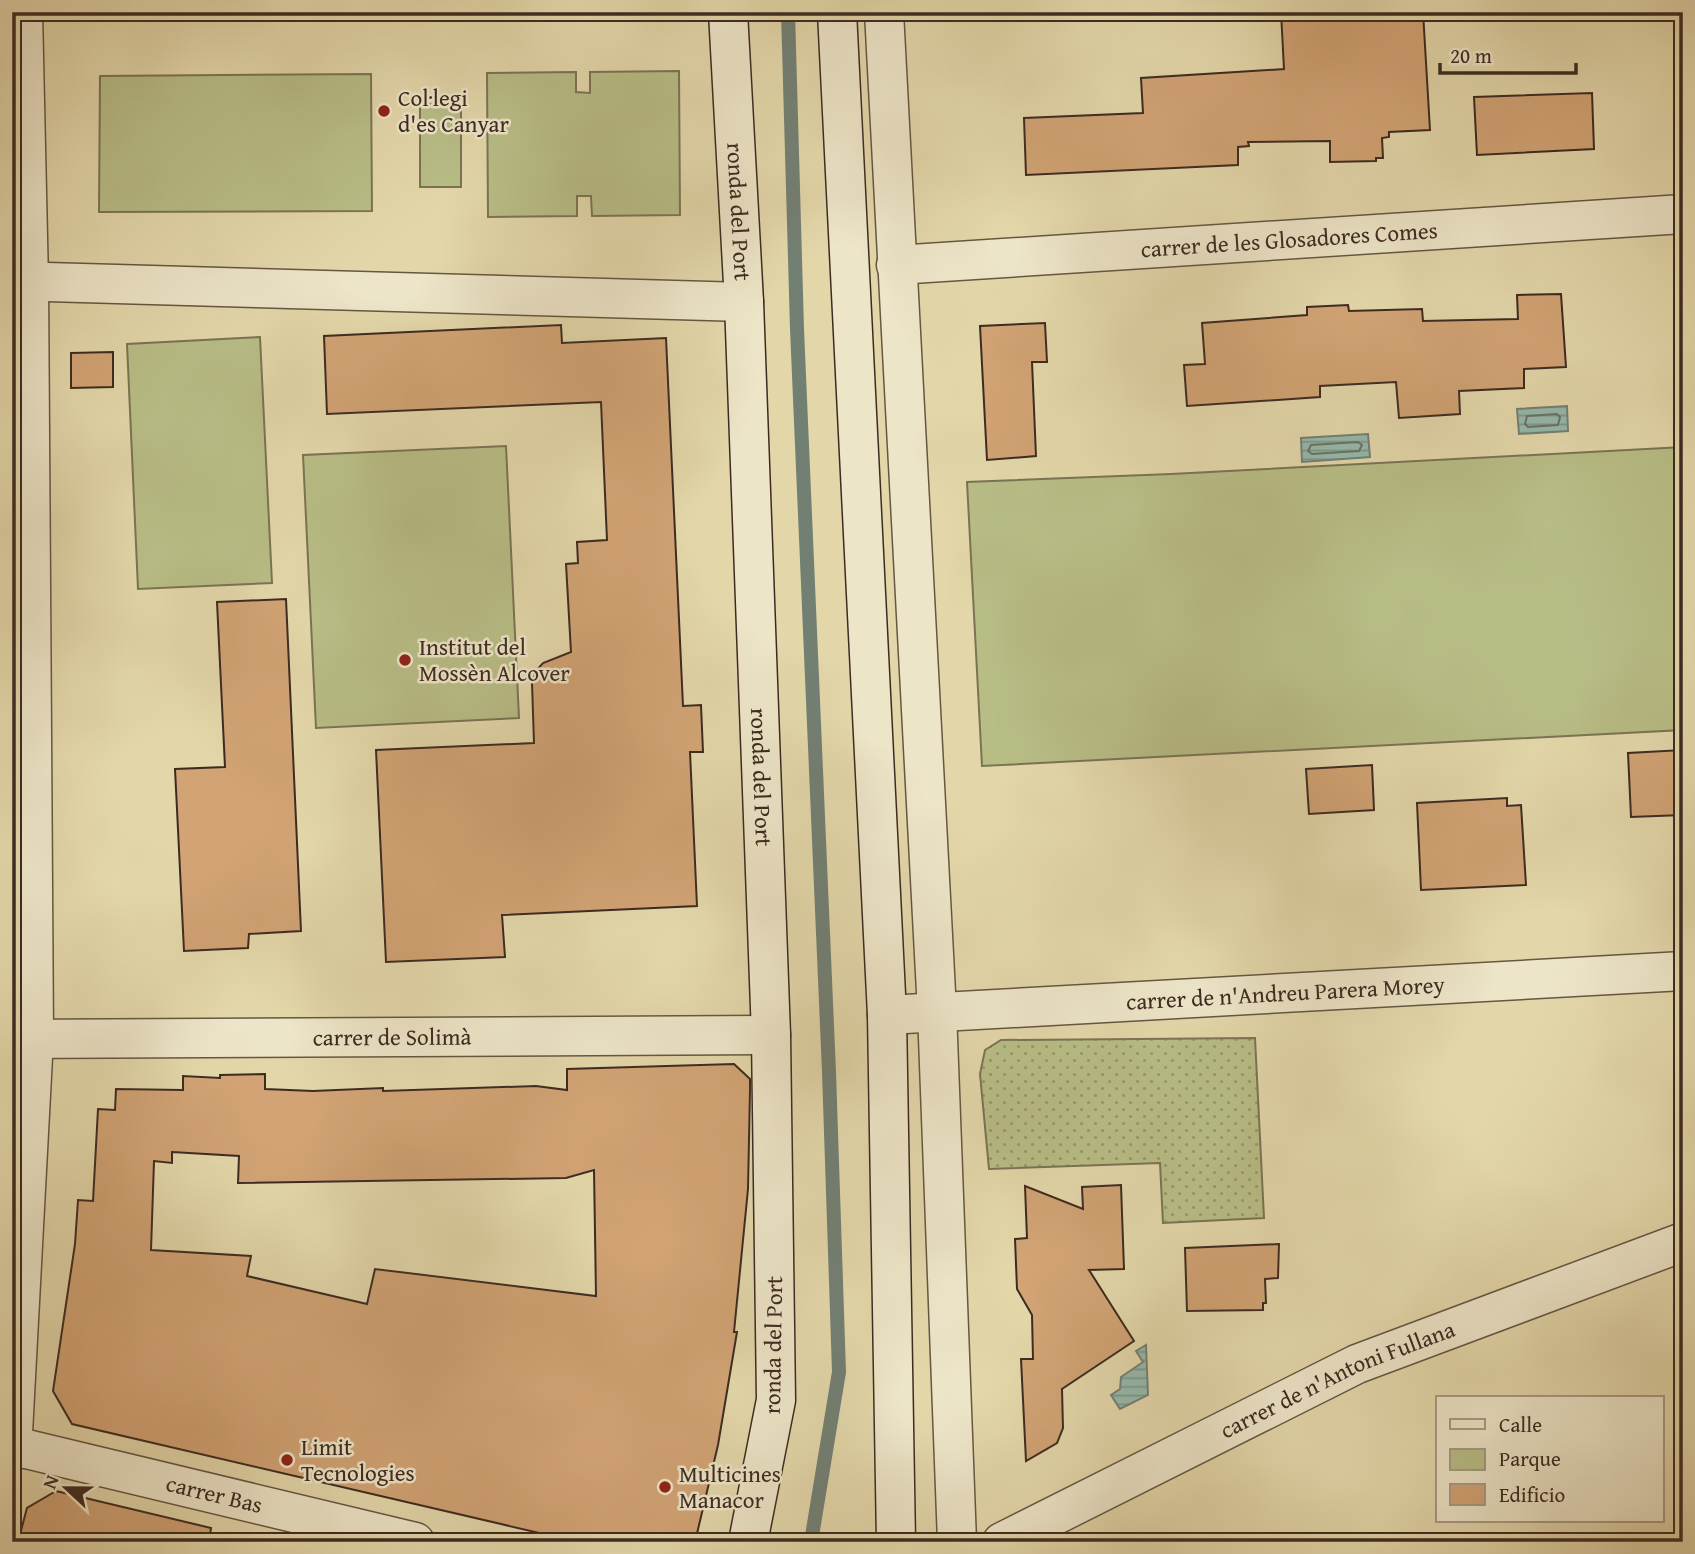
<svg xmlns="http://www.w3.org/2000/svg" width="1695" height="1554" font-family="'Gentium Book Plus',serif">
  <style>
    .grass { fill: url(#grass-dots); stroke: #7a7454; stroke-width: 2 }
    .park { fill: #b8bd86; stroke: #7a7454; stroke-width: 2 }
    .water { fill: url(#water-rules); stroke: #728074; stroke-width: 2 }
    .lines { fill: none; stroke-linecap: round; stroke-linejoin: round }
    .shore { stroke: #697266; stroke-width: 2 }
    .stream { stroke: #728074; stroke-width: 14 }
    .building { fill: #d1a375; stroke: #3d2b21; stroke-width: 2; fill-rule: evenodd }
    .street-casing { stroke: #665643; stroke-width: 41 }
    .secondary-casing { stroke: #3d2b21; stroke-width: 41 }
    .street { stroke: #ede5c8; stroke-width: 38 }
    .secondary { stroke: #ede5c8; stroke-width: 38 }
    .poi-dot { fill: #8f2418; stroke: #ede5c8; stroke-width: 2.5 }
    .labels { text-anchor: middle; stroke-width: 5; stroke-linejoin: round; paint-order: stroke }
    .poi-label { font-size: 23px; fill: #3d2b21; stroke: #ede5c8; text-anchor: start }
    .street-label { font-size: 23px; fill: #3d2b21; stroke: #ede5c8 }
  </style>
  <defs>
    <pattern id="grass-dots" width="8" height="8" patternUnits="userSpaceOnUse" patternTransform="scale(1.75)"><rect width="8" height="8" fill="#b8bd86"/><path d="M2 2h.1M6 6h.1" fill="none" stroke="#979a6d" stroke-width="1.8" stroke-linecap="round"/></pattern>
    <pattern id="water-rules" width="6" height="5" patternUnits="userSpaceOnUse" patternTransform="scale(1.75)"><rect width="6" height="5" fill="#95b9ac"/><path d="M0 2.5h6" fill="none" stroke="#7b978c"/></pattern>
  </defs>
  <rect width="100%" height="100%" fill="#e3d7aa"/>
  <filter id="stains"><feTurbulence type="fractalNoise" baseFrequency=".00286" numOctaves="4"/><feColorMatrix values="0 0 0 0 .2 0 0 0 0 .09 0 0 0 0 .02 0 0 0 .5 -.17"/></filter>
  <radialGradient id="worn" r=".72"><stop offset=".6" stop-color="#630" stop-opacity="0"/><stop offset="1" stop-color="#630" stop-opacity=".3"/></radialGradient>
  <!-- grass -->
  <path class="grass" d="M1255 1038 1264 1218 1163 1223 1160 1163 989 1169 980 1074 985 1050 1001 1040Z"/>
  <!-- park -->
  <g class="park">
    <path d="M679 71 680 215 592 216 591 196H577V216L488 217 487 73 576 72V92L590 93V72Z"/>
    <path d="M371 74 372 211 99 212 100 76Z"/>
    <path d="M420 104 461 105V187H420Z"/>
    <path d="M260 337 272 583 138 589 127 344Z"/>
    <path d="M506 446 519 718 316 728 303 455Z"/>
    <path d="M1683 447V730L982 766 967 482 1171 474Z"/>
  </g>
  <!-- water -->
  <g class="water">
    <path d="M1567 406 1568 431 1519 434 1517 409Z"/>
    <path d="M1368 434 1370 457 1302 462 1301 438Z"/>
    <path d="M1146 1345 1148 1395 1120 1409 1111 1395 1120 1389 1121 1377 1143 1362 1136 1351Z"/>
  </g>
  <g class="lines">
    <!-- shore -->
    <g class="shore">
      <path d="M1557 414 1560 417 1558 425 1528 427 1525 424 1527 416Z"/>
      <path d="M1358 442 1362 445 1359 451 1312 454 1308 451 1311 445Z"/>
    </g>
    <!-- stream -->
    <path class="stream" d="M788 12 797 329 829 1072 839 1372 811 1542"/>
  </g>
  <!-- building -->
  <g class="building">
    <path d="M1281 12H1423L1430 130 1389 132V137L1382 138 1383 158H1376V161L1330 162V141L1248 142 1249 146 1238 147V165L1026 175 1024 118 1143 113 1141 78 1284 69Z"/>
    <path d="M1592 93 1594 149 1477 155 1474 97Z"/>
    <path d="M1561 294 1566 367 1524 369V388L1459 391 1460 414 1399 418 1396 382 1320 386V397L1187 406 1184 365 1205 364 1202 323 1307 315V307L1348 305 1349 311 1422 309 1423 321 1518 319 1517 295Z"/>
    <path d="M1045 323 1047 362H1032L1036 456 987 460 980 326Z"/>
    <path d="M561 325 562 343 666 338 683 706 701 705 703 752H690L697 906 502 915 505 957 386 962 376 750 534 743 532 683 535 672 543 663 571 652 566 564 578 563 577 542 607 540 601 402 327 414 324 336Z"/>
    <path d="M113 352V387L71 388V353Z"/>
    <path d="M286 599 301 931 249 934 248 948 184 951 175 769 225 767 217 602Z"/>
    <path d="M1683 750V815L1631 817 1628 753Z"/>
    <path d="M1372 765 1374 810 1309 814 1306 769Z"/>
    <path d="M1507 798V806L1521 805 1526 885 1421 890 1417 803Z"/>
    <path d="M734 1064 750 1079V1090L748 1189 734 1332H737L718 1445 695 1542H578L72 1424 53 1391 75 1244 78 1200 93 1201 98 1109 115 1110 116 1089 183 1090V1076L220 1078V1075L265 1074V1089L313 1091 383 1088V1091L536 1086 567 1090V1069ZM172 1152 239 1156 238 1183 566 1178 594 1170 596 1296 375 1269 367 1304 247 1276 251 1256 151 1250 154 1161 172 1163Z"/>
    <path d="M1121 1185 1124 1269 1089 1270 1134 1341 1062 1389 1063 1428 1057 1443 1026 1461 1021 1359H1033L1032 1315 1017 1289 1015 1239 1027 1238 1025 1186 1083 1209 1082 1187Z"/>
    <path d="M1279 1244 1278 1278 1265 1279 1266 1303H1263V1310L1187 1311 1185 1248Z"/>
    <path d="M56 1491 211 1528 209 1542H18L27 1508Z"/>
  </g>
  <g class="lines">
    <defs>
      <g id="street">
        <path d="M884 12 937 1011 957 1542"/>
        <path id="s1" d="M896 265 1683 214"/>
        <path d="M12 281 744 302"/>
        <path id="s2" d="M887 1015 1683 971"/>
        <path id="s3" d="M12 1039 771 1035"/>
        <path id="s4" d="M14 1446 415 1542"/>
        <path d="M12 1452 34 1038 29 282 23 12"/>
        <path id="s5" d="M1002 1542 1357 1364 1683 1242"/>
      </g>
      <g id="secondary">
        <path id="s6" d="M728 12 744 302 771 1035 776 1400 748 1542"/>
        <path d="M837 12 887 1015 896 1542"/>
      </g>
    </defs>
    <!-- street casing -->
    <use href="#street" class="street-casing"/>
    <!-- secondary casing -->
    <use href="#secondary" class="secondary-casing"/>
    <!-- street -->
    <use href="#street" class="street"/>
    <!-- secondary -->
    <use href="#secondary" class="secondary"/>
  </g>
  <!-- markers -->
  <g class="poi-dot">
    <circle cx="384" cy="111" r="7"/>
    <circle cx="405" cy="660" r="7"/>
    <circle cx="287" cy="1460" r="7"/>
    <circle cx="665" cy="1487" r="7"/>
  </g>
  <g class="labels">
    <!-- poi labels -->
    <g class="poi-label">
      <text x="398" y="106">Col·legi<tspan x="398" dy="26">d'es Canyar</tspan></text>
      <text x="419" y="655">Institut del<tspan x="419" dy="26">Mossèn Alcover</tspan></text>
      <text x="301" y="1455">Limit<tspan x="301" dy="26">Tecnologies</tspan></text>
      <text x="679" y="1482">Multicines<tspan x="679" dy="26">Manacor</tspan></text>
    </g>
    <!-- street labels -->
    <g class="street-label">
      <text dy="8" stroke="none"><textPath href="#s6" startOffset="200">ronda del Port</textPath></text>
      <text dy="8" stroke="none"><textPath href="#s1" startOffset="394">carrer de les Glosadores Comes</textPath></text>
      <text dy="8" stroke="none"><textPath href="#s6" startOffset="766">ronda del Port</textPath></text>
      <text dy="8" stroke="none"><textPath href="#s2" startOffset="399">carrer de n'Andreu Parera Morey</textPath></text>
      <text dy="8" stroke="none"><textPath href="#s3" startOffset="380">carrer de Solimà</textPath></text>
      <text transform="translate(773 1345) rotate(-89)" y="8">ronda del Port</text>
      <text dy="8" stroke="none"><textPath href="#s5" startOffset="373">carrer de n'Antoni Fullana</textPath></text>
      <text dy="8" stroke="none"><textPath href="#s4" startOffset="206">carrer Bas</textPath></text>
    </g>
  </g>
  <!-- margin -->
  <rect width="1695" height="1554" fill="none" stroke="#e3d7aa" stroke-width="42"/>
  <rect x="14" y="14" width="1667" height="1526" fill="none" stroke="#3d2b21" stroke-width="3.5"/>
  <rect x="21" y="21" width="1653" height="1512" fill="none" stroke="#3d2b21" stroke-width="2"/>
  <!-- legend -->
  <rect x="1436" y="1396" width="228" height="126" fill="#ede5c8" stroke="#a79b85" stroke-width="2"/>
  <rect x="1450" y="1419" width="35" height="10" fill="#ede5c8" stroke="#a79b85" stroke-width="2"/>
  <text x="1499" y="1432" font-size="21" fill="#3d2b21">Calle</text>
  <rect x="1450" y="1449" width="35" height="21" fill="#b8bd86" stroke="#a79b85" stroke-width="2"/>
  <text x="1499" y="1466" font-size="21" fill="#3d2b21">Parque</text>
  <rect x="1450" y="1484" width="35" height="21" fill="#d1a375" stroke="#a79b85" stroke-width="2"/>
  <text x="1499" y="1502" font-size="21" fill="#3d2b21">Edificio</text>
  <!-- north arrow -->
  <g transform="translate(66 1488) rotate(292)" stroke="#ede5c8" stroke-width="5" paint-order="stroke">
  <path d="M0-5L12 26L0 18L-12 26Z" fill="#3d2b21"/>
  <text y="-10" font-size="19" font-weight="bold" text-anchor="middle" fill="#3d2b21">N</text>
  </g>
  <!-- scale -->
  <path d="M1440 63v10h136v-10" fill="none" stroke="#3d2b21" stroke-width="3.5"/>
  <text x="1450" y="63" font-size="21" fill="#3d2b21" stroke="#ede5c8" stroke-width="5" paint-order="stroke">20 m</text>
  <rect width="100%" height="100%" filter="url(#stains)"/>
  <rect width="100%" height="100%" fill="url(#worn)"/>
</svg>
